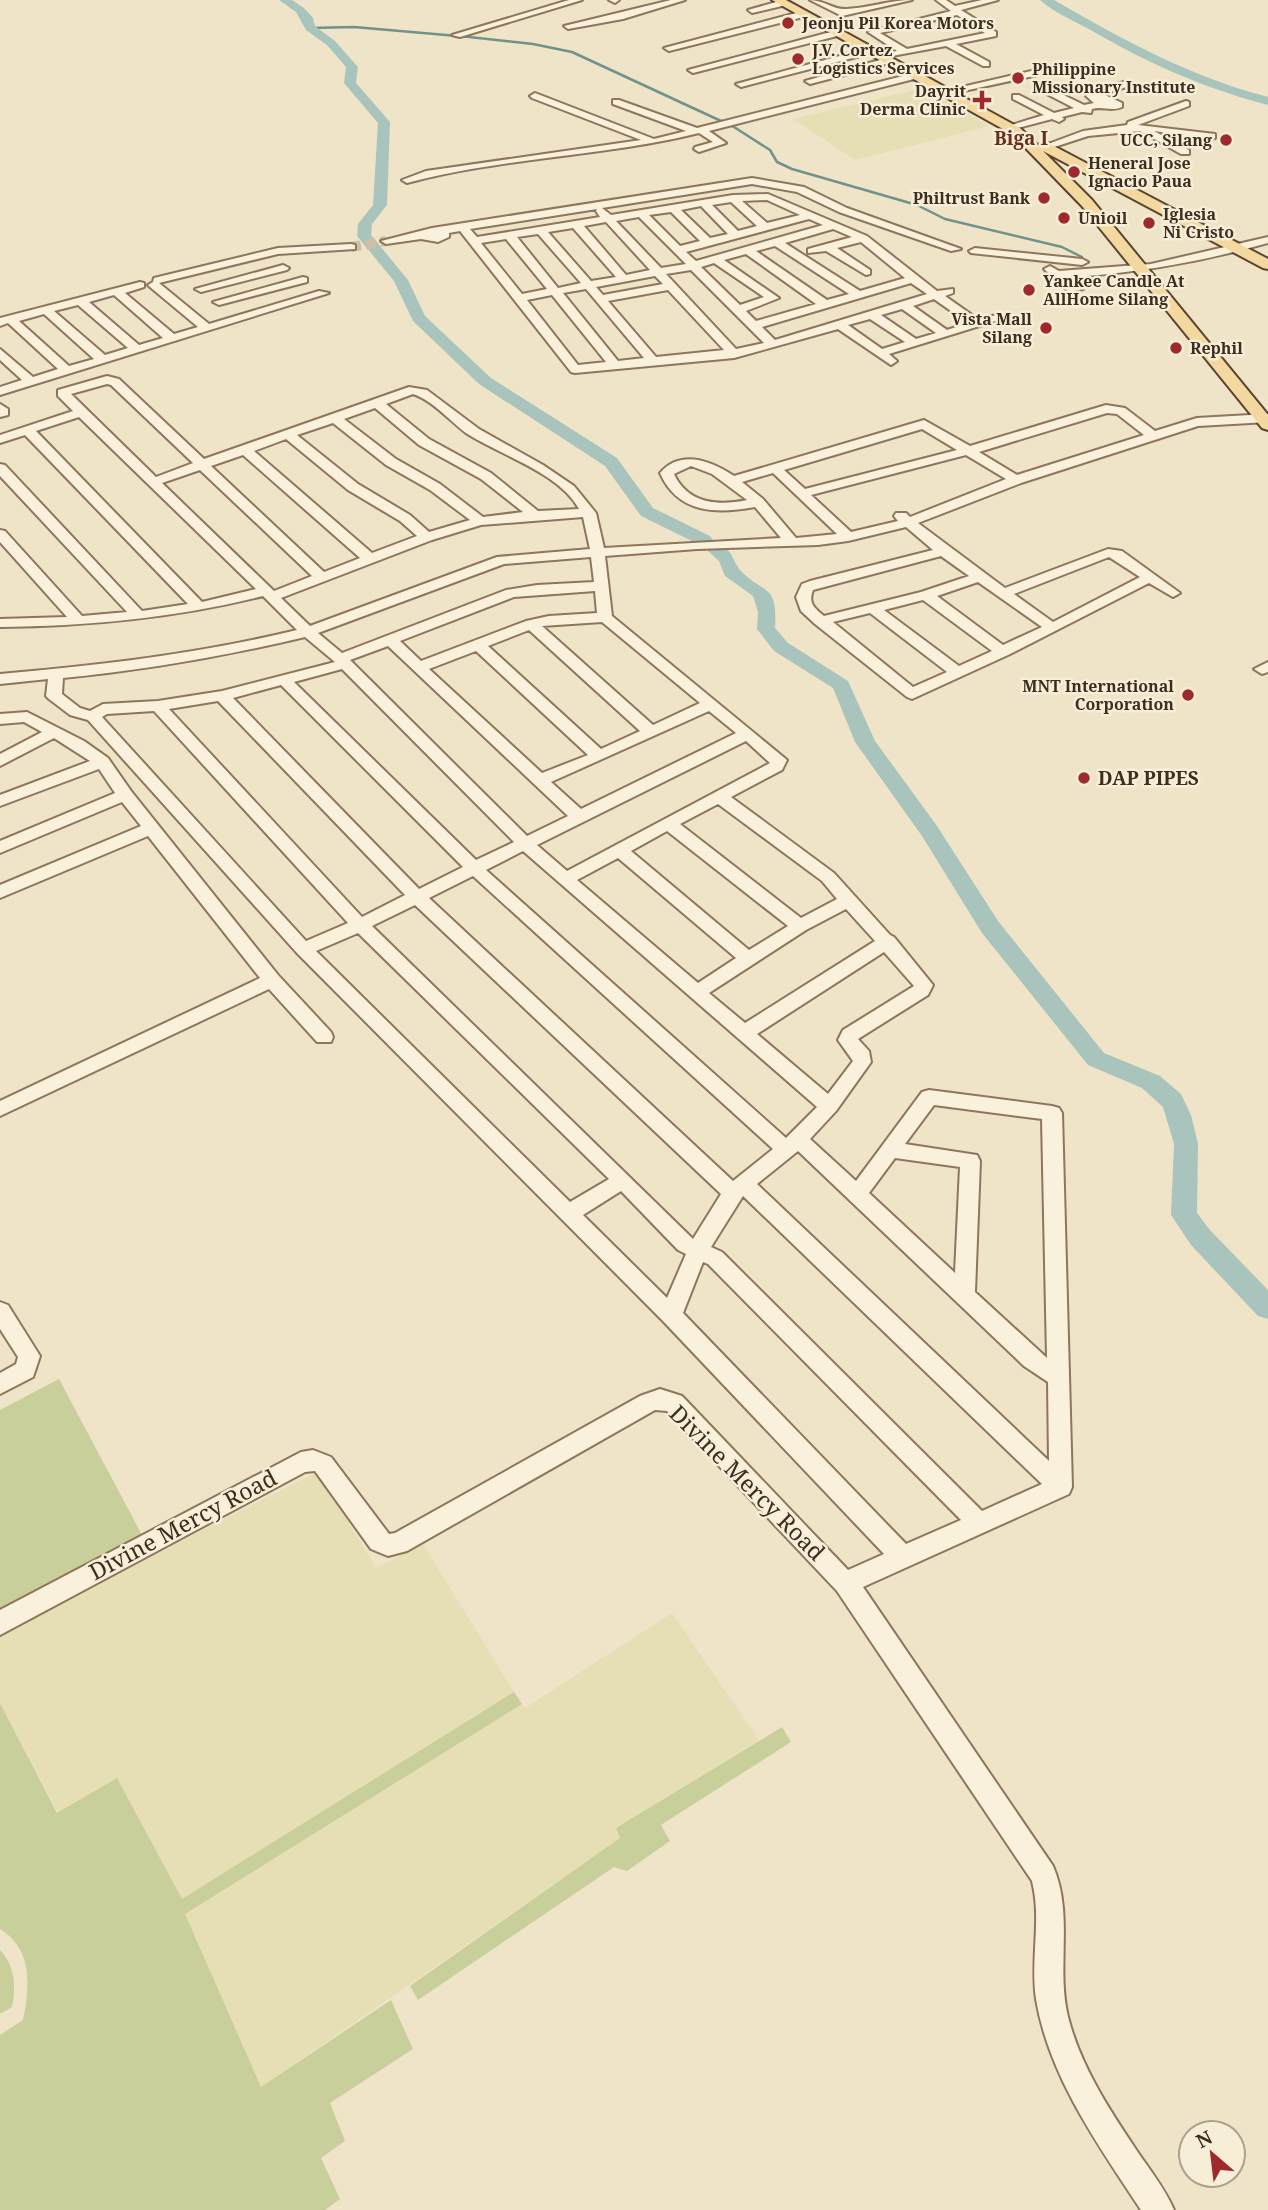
<svg xmlns="http://www.w3.org/2000/svg" width="1268" height="2210" font-family="'Noto Serif',serif">
  <style>
    .farmland { fill: #e6deb5 }
    .green { fill: #c9cf9b }
    .lines { fill: none; stroke-linecap: round; stroke-linejoin: round }
    .stream { stroke: #6f938a; stroke-width: 2.5 }
    .river { fill: #a9c4bc; fill-rule: evenodd }
    .minor-tunnel { stroke: #ccc0a6; stroke-width: 10; stroke-dasharray: 10 5; stroke-linecap: butt }
    .minor-casing { stroke: #8d765c; stroke-width: 4 }
    .major-casing { stroke: #5b4430; stroke-width: 4 }
    .minor { fill: #faf1dc; fill-rule: evenodd }
    .major { fill: #f3d9a0; fill-rule: evenodd }
    .poi-dot { fill: #9e2a2b; stroke: #f7eed8; stroke-width: 2.5 }
    .labels { text-anchor: middle; stroke-width: 5; stroke-linejoin: round; paint-order: stroke }
    .far-poi-label { font-size: 16px; font-weight: bold; fill: #3d2e20; stroke: #f7eed8; text-anchor: start }
    .far-quarter-label { font-size: 19px; font-weight: bold; fill: #6b2e1e; stroke: #f7eed8 }
    .poi-label { font-size: 19px; font-weight: bold; fill: #3d2e20; stroke: #f7eed8; text-anchor: start }
    .near-street-label { font-size: 23px; fill: #3d2e20; stroke: #f7eed8 }
  </style>
  <rect width="100%" height="100%" fill="#f0e4c8"/>
  <!-- farmland -->
  <g class="farmland">
    <path d="M923 88 989 126 855 160 793 119Z"/>
    <path d="M318 1472 376 1568 423 1544 514 1692 182 1900 117 1779 58 1813 0 1703V1637L214 1524Z"/>
    <path d="M672 1613 759 1740 616 1828 621 1838 261 2087 184 1914 522 1704 525 1708Z"/>
  </g>
  <!-- green -->
  <g class="green">
    <path d="M59 1379 142 1535 0 1610V1410Z"/>
    <path d="M514 1692 522 1704 185 1914 261 2087 391 2000 413 2049 330 2103 345 2141 321 2158 340 2199 325 2210H0V2035L23 2020C30 1987 33 1949 0 1929V1703L57 1813 117 1778 182 1899Z"/>
    <path d="M782 1727 791 1742 661 1825 670 1841 627 1871 614 1867 418 2000 410 1986 620 1838 616 1828Z"/>
    <path d="M0 1950C15 1966 16 1986 12 2007L0 2014Z"/>
  </g>
  <g class="lines">
    <!-- stream -->
    <path class="stream" d="M310 28 354 27 469 37 533 44 572 52 734 127 770 150 777 162 792 169 917 205 945 219 1062 247 1082 257"/>
    <!-- river -->
    <g class="river">
      <path d="M279 0H292L304 8 313 18 315 26 335 41 358 67 356 83 390 122 387 205 372 224 371 235 408 280 425 316 491 378 617 458 653 508 710 536 713 540 710 544H698L641 516 605 466 479 384 413 321 394 281 357 236 358 224 373 205 378 123 344 83 346 67 327 45 306 30 296 12Z"/>
      <path d="M1040 0H1054C1123 40 1191 77 1268 97V105C1203 88 1145 62 1087 28 1072 20 1053 12 1040 0Z"/>
      <path d="M715 544C734 548 731 560 741 571 764 595 778 583 775 628L788 643 848 681 875 741 937 826 998 921 1104 1053 1160 1076 1181 1094 1191 1115 1198 1144 1197 1213 1209 1229 1268 1290V1319L1258 1316 1191 1245 1171 1215 1174 1144 1163 1107 1142 1088 1088 1065 982 933 922 836 855 742 833 688 774 651 757 629 758 612 753 596 725 576 719 561 706 549Z"/>
    </g>
    <!-- minor-tunnel -->
    <path class="minor-tunnel" d="M351 247 386 241"/>
    <defs>
      <g id="minor">
        <path d="M569 0H582L460 37 452 35Z"/>
        <path d="M609 0H619L615 3Z"/>
        <path d="M671 0H685L623 19 568 29 564 26Z"/>
        <path d="M783 0 787 3 786 5 752 13 748 10Z"/>
        <path d="M810 0C823 0 834 10 846 9 869 8 890 0 912 0L842 16Z"/>
        <path d="M936 0H946L955 6 982 0H998L961 10 996 32V36L956 44 989 62V66H983L946 46 892 56V52L897 51 868 32 951 11ZM957 15 985 33 907 49 880 33Z"/>
        <path d="M804 11 807 12V16L669 51 664 48Z"/>
        <path d="M838 30 843 33 841 35 693 73 688 70Z"/>
        <path d="M869 48 874 51 872 53 741 87 736 84Z"/>
        <path d="M887 58 892 61 890 63 810 84 805 81Z"/>
        <path d="M1040 69 1045 72 1043 74 945 95 940 92Z"/>
        <path d="M915 73 918 74V78L709 131 726 143 699 152 694 149 695 147 713 142 699 133C603 157 503 157 407 183L402 180 426 171 641 140 532 98 530 96 535 93 654 139 686 131 613 104V100H619L697 128Z"/>
        <path d="M1127 81 1130 82V86L1103 94 1122 103V107C1111 112 1103 106 1092 109L1091 113 1082 112 1062 117 1064 119 1059 122 1052 119 1010 130 1005 127 1044 115 1013 99V95H1019L1054 113 1074 108 1043 92V88H1049L1084 105 1094 103 1086 96 1091 92Z"/>
        <path d="M1186 101 1189 102V106L1138 125 1215 134V138L1211 139 1154 131 1189 150V154H1181L1140 131 1088 136 1045 150 1040 147 1083 131 1127 125 1128 122Z"/>
        <path d="M752 178 804 187 847 208 961 249 951 251 839 212 797 192 752 184 602 208 611 215 733 195 768 194 867 236 937 291 953 289V293L945 296 979 320 996 315 1002 319 889 354 897 361 891 365 838 329 734 358 575 373 571 372 460 231 449 233V237L438 242 421 239 386 244 381 241 432 228ZM767 200 800 215 767 223 742 201ZM731 202 757 226 738 231 712 205ZM701 206 728 234 710 238 681 210ZM597 209 596 211 600 217 477 237 470 229ZM671 212 700 241 680 246 649 215ZM639 217 686 264 661 268 616 221ZM809 219 823 225 696 261 686 252ZM606 222 650 270 626 275 584 226ZM573 228 616 277 591 281 548 232ZM833 229 852 237 808 249V253L826 251 866 275 870 274V270L837 248 861 242 905 278 860 291 785 243ZM538 234 581 283 558 288 517 237ZM506 239 547 289 522 294 481 243ZM775 246 849 294 827 300 756 251ZM746 254 816 304 756 321 746 311 779 298 724 260ZM714 263 764 297 740 305 701 267ZM691 270 764 343 736 349 666 274ZM655 276 663 284 603 295 596 287ZM911 283 927 294 775 340 762 327ZM586 289 644 358 618 361 563 293ZM668 290 724 350 656 357 608 301ZM552 295 606 362 578 365 527 300ZM934 299 968 323 947 330 913 306ZM902 309 936 333 916 339 881 315ZM870 319 905 342 882 349 848 325Z"/>
        <path d="M1268 237V243C1208 260 1148 271 1086 276L1083 289 1069 292 1044 269 1050 266 1059 271 1151 264ZM1074 277 1072 285 1065 278Z"/>
        <path d="M351 244 355 245V249L278 254 159 283 209 324 319 291 329 293 0 395V387L22 380 0 360V349L33 377 58 369 8 323 0 326V318L140 282 144 283V287L125 293 174 334 198 327 150 287 148 285 153 282 154 278 278 248ZM114 295 163 338 139 345 89 302ZM78 305 128 348 105 355 54 311ZM44 314 94 359 69 366 19 321Z"/>
        <path d="M975 248 1082 259 1088 262 1082 265 971 253 969 251Z"/>
        <path d="M283 265 289 268 287 270 201 292 195 289Z"/>
        <path d="M303 277 307 278V282L219 305 213 302Z"/>
        <path d="M107 376 119 379 204 459 409 387 427 390 479 429 543 465 574 486 596 513 604 548 781 538 755 507C717 514 678 514 660 473 681 449 711 461 734 476L924 420 970 446 1106 405 1125 408 1155 431 1197 418 1268 414V422L1198 426 1021 483 918 523 1005 588 1108 549 1122 551 1180 593 1173 597 1149 583 1008 655 912 699 907 697 815 624 801 611 796 597 802 584 810 581 933 550 906 527 848 541 818 545 697 549 605 556 612 616 787 760 782 770 731 797 834 873 890 935 894 937 933 985 928 995 858 1039 869 1051 871 1062 836 1111 810 1139 856 1181 922 1092 929 1090 1052 1106 1059 1108 1062 1113 1072 1487 1069 1494 863 1587 1053 1866C1075 1917 1054 1972 1070 2024 1083 2070 1111 2112 1137 2151 1150 2170 1165 2189 1174 2210H1141C1099 2146 1049 2077 1036 1999 1030 1959 1042 1920 1032 1881L837 1591 667 1411 655 1410 407 1551 388 1556 371 1549 315 1471 305 1472 0 1635V1610L301 1452 313 1450 331 1457 389 1534 395 1533 640 1396 660 1389 682 1396 848 1570 884 1554 663 1321 297 953 88 720 70 715 49 699 46 696 48 679 0 684V674C101 665 198 654 297 630L263 596C176 618 89 626 0 627V619L67 617 0 542V530L5 531 82 616 127 612 0 476V464L5 465 142 611 188 604 25 435 0 443V435L73 411 58 396V390ZM107 384 111 385 193 463 156 477 71 394ZM413 394C432 400 450 421 466 433 500 455 560 473 579 509L538 511 491 473 429 439 386 404ZM375 408 419 445 481 479 523 512 483 517 440 484 396 459 344 419ZM1107 413 1117 414 1144 435 1017 475 979 452ZM79 417 256 589 202 602 36 431ZM333 423 386 465 430 490 470 520 429 532 410 515 358 484 297 435ZM922 429 957 450 805 489 784 470ZM286 439 348 490 400 521 417 536 372 553 254 451ZM243 455 360 558 324 572 211 466ZM966 455 1006 479 910 517 906 513H896L894 516 898 521 851 532 811 495ZM691 466 712 474 747 500C718 506 688 504 674 474ZM200 470 312 576 274 591 162 483ZM773 473 837 534 796 538 763 499 742 482ZM583 517 590 549 497 557 310 626 281 598 432 540 481 525ZM941 556 969 576 921 592 824 616C814 608 808 603 813 590ZM591 557 594 582 537 585 506 590 342 653 318 633 504 564ZM1109 557 1140 577 1053 622 1014 594ZM978 582 1042 627 1003 645 937 596ZM595 591 597 613 549 616 526 621 421 661 400 641 514 597ZM923 600 992 651 959 666 884 610ZM870 613 947 672 913 687 833 622ZM602 622 700 703 653 725 542 626ZM529 630 640 731 601 749 488 646ZM305 637 335 662 222 691 158 701 103 704 90 711 80 708 62 694 63 678C145 670 225 656 305 637ZM388 646 568 816 527 836 350 660ZM476 651 588 755 542 773 429 669ZM342 669 514 842 476 860 294 682ZM281 685 463 867 419 889 233 698ZM218 701 405 895 362 917 169 709ZM154 711 348 923 306 941 102 717 107 714ZM709 711 736 733 581 809 551 782ZM746 741 770 763 567 871 537 845ZM718 804 822 881 837 899 801 918 680 824ZM667 831 788 926 749 950 631 851ZM523 851 817 1107 786 1138 486 870ZM618 858 736 958 698 983 577 880ZM473 876 773 1149 733 1181 429 898ZM415 905 721 1194 693 1239 372 926ZM846 909 875 941 745 1023 709 993 806 930ZM358 933 609 1179 570 1202 316 951ZM884 952 914 986 843 1030 838 1040 853 1061 828 1094 757 1034ZM934 1105 1042 1119 1047 1358 975 1292 980 1161 977 1155 905 1144ZM798 1151 1024 1366 1048 1382 1049 1461 757 1184ZM895 1158 960 1167 955 1273 869 1193ZM621 1191 678 1250 686 1254 667 1298 583 1215ZM743 1196 1042 1484 982 1511 722 1252 711 1247ZM703 1262 708 1264 961 1520 906 1544 683 1313Z"/>
        <path d="M0 404 8 409V415L0 417Z"/>
        <path d="M1268 662V672L1262 674 1254 669Z"/>
        <path d="M27 712 84 741 108 758 131 791 278 975 331 1032 333 1037 331 1042H317L269 989 0 1116V1101L260 978 148 836 0 898V885L141 826 122 802 0 853V841L115 793 99 769 0 806V795L90 761 54 738 0 766V754L42 732 24 722 0 724V714Z"/>
        <path d="M0 1302 8 1305 40 1356 33 1377 0 1394V1373L16 1364 18 1357 0 1329Z"/>
      </g>
      <path id="major" d="M772 0H786L1020 128 1037 145 1048 143 1268 259V269L1263 268 1043 151 1092 200 1268 415V430L1262 428 1082 206 1012 134Z"/>
    </defs>
    <!-- minor casing -->
    <use href="#minor" class="minor-casing"/>
    <!-- major casing -->
    <use href="#major" class="major-casing"/>
    <!-- minor -->
    <use href="#minor" class="minor"/>
    <!-- major -->
    <use href="#major" class="major"/>
  </g>
  <!-- markers -->
  <g class="poi-dot">
    <circle cx="788" cy="23" r="7"/>
    <circle cx="798" cy="59" r="7"/>
    <circle cx="1018" cy="78" r="7"/>
    <path d="M978.5 89.5h7v7h7v7h-7v7h-7v-7h-7v-7h7z"/>
    <circle cx="1226" cy="140" r="7"/>
    <circle cx="1074" cy="172" r="7"/>
    <circle cx="1044" cy="198" r="7"/>
    <circle cx="1064" cy="218" r="7"/>
    <circle cx="1149" cy="223" r="7"/>
    <circle cx="1029" cy="290" r="7"/>
    <circle cx="1046" cy="328" r="7"/>
    <circle cx="1176" cy="348" r="7"/>
    <circle cx="1188" cy="695" r="7"/>
    <circle cx="1084" cy="778" r="7"/>
  </g>
  <g class="labels">
    <!-- far-poi labels -->
    <g class="far-poi-label">
      <text x="802" y="29">Jeonju Pil Korea Motors</text>
      <text x="812" y="56">J.V. Cortez<tspan x="812" dy="18">Logistics Services</tspan></text>
      <text x="1032" y="75">Philippine<tspan x="1032" dy="18">Missionary Institute</tspan></text>
      <text x="966" y="97" text-anchor="end">Dayrit<tspan x="966" dy="18">Derma Clinic</tspan></text>
      <text x="1212" y="146" text-anchor="end">UCC, Silang</text>
      <text x="1088" y="169">Heneral Jose<tspan x="1088" dy="18">Ignacio Paua</tspan></text>
      <text x="1030" y="204" text-anchor="end">Philtrust Bank</text>
      <text x="1163" y="220">Iglesia<tspan x="1163" dy="18">Ni Cristo</tspan></text>
      <text x="1078" y="224">Unioil</text>
      <text x="1043" y="287">Yankee Candle At<tspan x="1043" dy="18">AllHome Silang</tspan></text>
      <text x="1032" y="325" text-anchor="end">Vista Mall<tspan x="1032" dy="18">Silang</tspan></text>
      <text x="1190" y="354">Rephil</text>
      <text x="1174" y="692" text-anchor="end">MNT International<tspan x="1174" dy="18">Corporation</tspan></text>
    </g>
    <!-- far-quarter labels -->
    <g class="far-quarter-label">
      <text x="1021" y="145">Biga I</text>
    </g>
    <!-- poi labels -->
    <g class="poi-label">
      <text x="1098" y="785">DAP PIPES</text>
    </g>
    <!-- near-street labels -->
    <g class="near-street-label">
      <text transform="translate(747 1483) rotate(45)" y="8">Divine Mercy Road</text>
      <text transform="translate(183 1525) rotate(-28)" y="8">Divine Mercy Road</text>
    </g>
  </g>
  <!-- north arrow -->
  <g transform="translate(1212 2154) rotate(332)"><circle r="33" fill="#f7eed8" stroke="#ada18e" stroke-width="2"/>
  <path d="M0-5L12 26L0 18L-12 26Z" fill="#9e2a2b"/>
  <text y="-10" font-size="19" font-weight="bold" text-anchor="middle" fill="#3d2e20">N</text>
  </g>
</svg>
